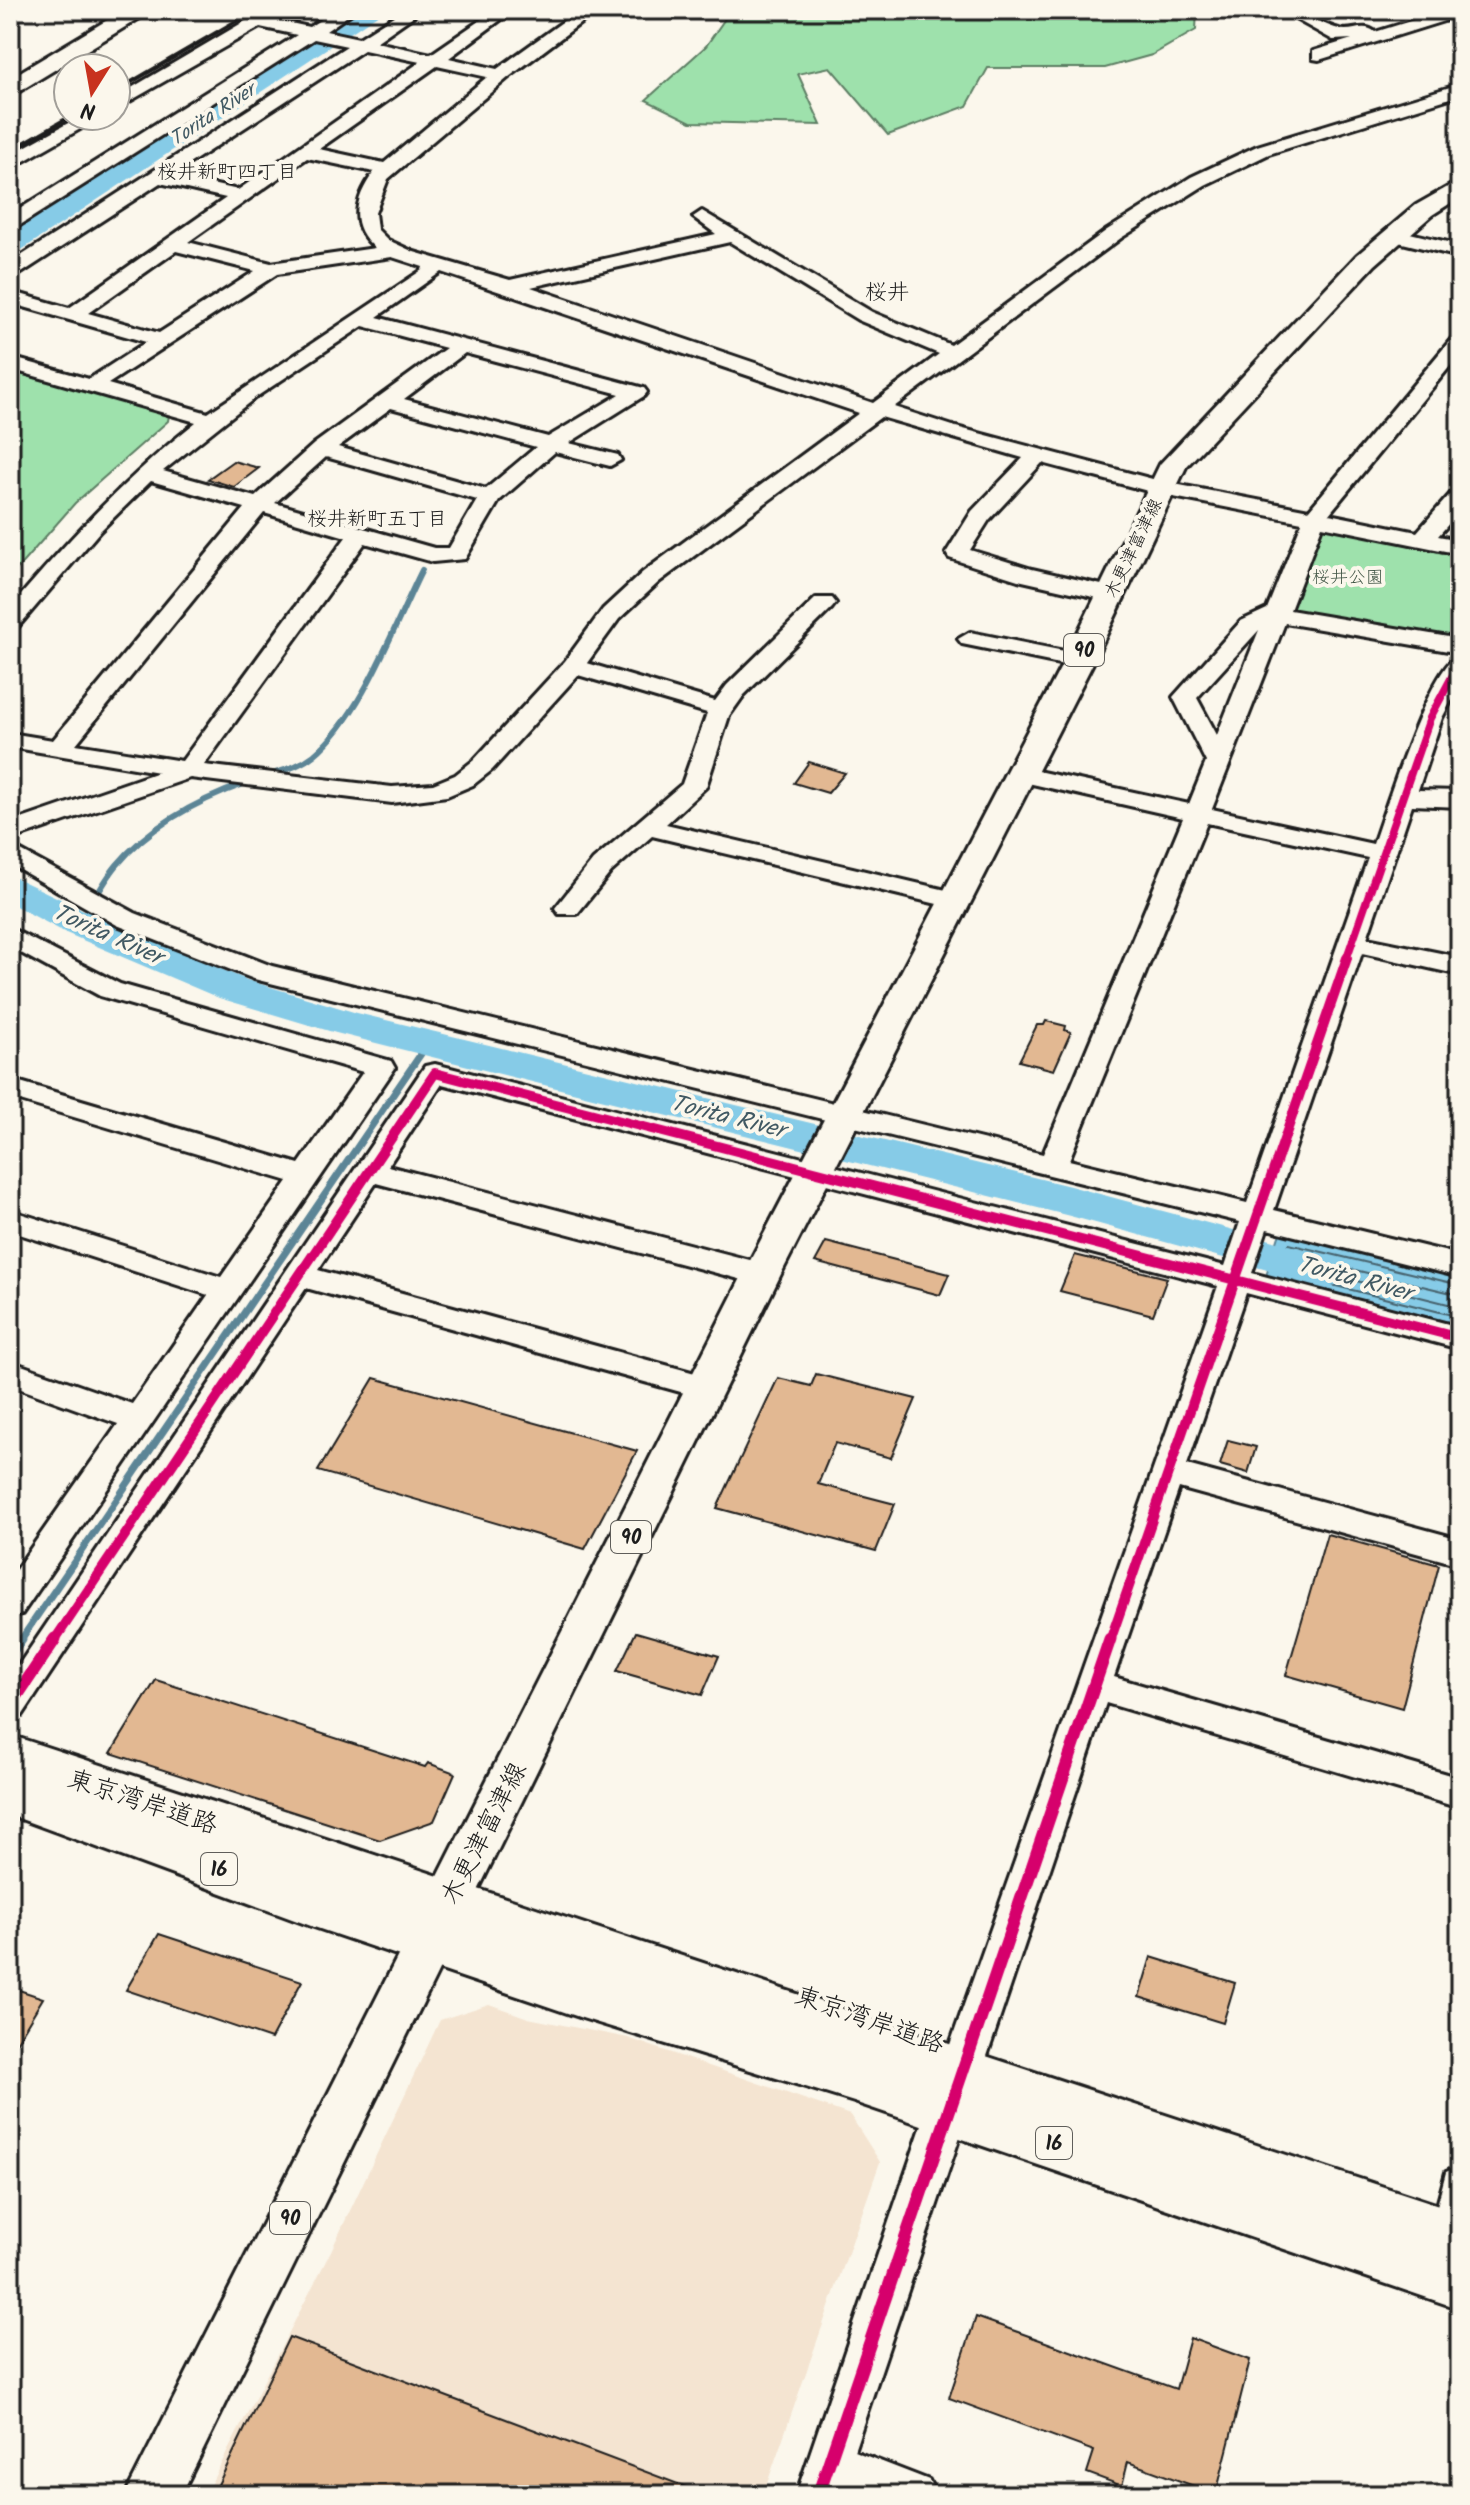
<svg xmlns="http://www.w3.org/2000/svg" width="1470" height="2505" font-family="Kalam,'Klee One',sans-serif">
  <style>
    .built { fill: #f4e4d1 }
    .green { fill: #9ee1ac; stroke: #5d7e64; stroke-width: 2 }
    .water { fill: #86cbe7; stroke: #5c8596; stroke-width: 2 }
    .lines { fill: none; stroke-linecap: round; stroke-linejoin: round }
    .shore { stroke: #46626d; stroke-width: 2 }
    .stream-far2 { stroke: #5c8596; stroke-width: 6 }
    .stream-far1 { stroke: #5c8596; stroke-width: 7 }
    .stream { stroke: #5c8596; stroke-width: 9 }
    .river { fill: #86cbe7; fill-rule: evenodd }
    .building { fill: #e2b892; stroke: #1c1c1c; stroke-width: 2 }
    .minor-casing { stroke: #1c1c1c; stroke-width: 6 }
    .major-casing { stroke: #1c1c1c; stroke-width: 6 }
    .highway-casing { stroke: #1c1c1c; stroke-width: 6 }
    .minor { fill: #fbf7ec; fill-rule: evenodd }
    .major { fill: #fbf7ec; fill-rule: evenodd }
    .highway { fill: #fbf7ec; fill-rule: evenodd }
    .rail { stroke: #1c1c1c; stroke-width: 4 }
    .cycleway-far2-casing { stroke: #fbf7ec; stroke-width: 12 }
    .cycleway-far1-casing { stroke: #fbf7ec; stroke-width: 15 }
    .cycleway-casing { stroke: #fbf7ec; stroke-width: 18 }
    .cycleway-far2 { stroke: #d6006c; stroke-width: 8 }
    .cycleway-far1 { stroke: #d6006c; stroke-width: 10 }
    .cycleway { stroke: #d6006c; stroke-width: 13 }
    .labels { text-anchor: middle; stroke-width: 8; stroke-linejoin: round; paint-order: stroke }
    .far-street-label { font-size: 18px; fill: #1c1c1c; stroke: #fbf7ec }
    .far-park-label { font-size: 18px; fill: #435747; stroke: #fbf7ec }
    .far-water-label { font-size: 20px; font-style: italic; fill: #415963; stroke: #fbf7ec }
    .far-neighbourhood-label { font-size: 20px; fill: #1c1c1c; stroke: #fbf7ec }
    .shield { fill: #fbf7ec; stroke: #5f5e5a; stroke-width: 2 }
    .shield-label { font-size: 20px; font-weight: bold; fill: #1c1c1c }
    .far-quarter-label { font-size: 22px; fill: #1c1c1c; stroke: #fbf7ec }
    .water-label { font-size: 24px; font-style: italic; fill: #415963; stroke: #fbf7ec }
    .near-street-label { font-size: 26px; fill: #1c1c1c; stroke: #fbf7ec }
  </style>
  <rect width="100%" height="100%" fill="#fbf7ec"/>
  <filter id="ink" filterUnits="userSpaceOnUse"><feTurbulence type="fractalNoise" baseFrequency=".0125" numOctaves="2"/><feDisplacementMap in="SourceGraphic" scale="16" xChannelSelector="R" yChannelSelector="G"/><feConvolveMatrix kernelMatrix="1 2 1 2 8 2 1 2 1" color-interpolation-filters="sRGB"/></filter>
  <g filter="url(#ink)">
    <!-- built -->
    <path class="built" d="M489 2004 528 2018 628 2038 850 2115 880 2162 763 2495H205L330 2253 440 2020Z"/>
    <!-- green -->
    <g class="green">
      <path d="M731 10H1197L1196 30 1152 55 1105 68H988L967 106 888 135 830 67 798 74 821 125 691 122 646 100 706 46Z"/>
      <path d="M10 368 169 415 168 421 75 503 10 577Z"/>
      <path d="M1321 525 1460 557V631L1453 643 1285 614Z"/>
    </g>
    <!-- water -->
    <path class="water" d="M1280 1233 1460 1278V1325L1266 1276Z"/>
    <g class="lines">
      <!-- shore -->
      <g class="shore">
        <path d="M1460 1285 1289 1244 1277 1267 1280 1272 1460 1317"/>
        <path d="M1460 1295 1296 1256 1290 1260 1293 1265 1460 1307"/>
      </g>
      <!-- stream-far2 -->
      <g class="stream-far2">
        <path d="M269 775C285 770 300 766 314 755 363 714 393 628 422 570"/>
        <path d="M80 924C92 905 102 883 117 865 150 825 201 799 249 782"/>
      </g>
      <!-- stream-far1 -->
      <path class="stream-far1" d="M20 1641 429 1042"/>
      <!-- stream -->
      <path class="stream" d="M10 1656 22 1639"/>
      <!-- river -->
      <g class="river">
        <path d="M356 10H385L20 251 10 253V233Z"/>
        <path d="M10 875 94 915 247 980 357 1013 1070 1186 1345 1260 1351 1271 1345 1282 1329 1287 1070 1216 336 1033 219 998 66 933 10 903Z"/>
      </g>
    </g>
    <!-- building -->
    <g class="building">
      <path d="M233 461 259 468 234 487 208 479Z"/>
      <path d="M809 762 845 773 828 793 794 783Z"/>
      <path d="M1046 1021 1066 1026 1065 1030 1071 1032 1054 1070 1019 1061 1037 1025H1044Z"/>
      <path d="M826 1242 949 1274 940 1295 815 1262Z"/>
      <path d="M1075 1255 1167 1278 1153 1315 1060 1291Z"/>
      <path d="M816 1374 916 1399 891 1458 835 1443 818 1484 895 1504 876 1551 717 1508 778 1378 811 1386Z"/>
      <path d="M374 1378 637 1451 585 1549 318 1471Z"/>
      <path d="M1228 1440 1256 1447 1248 1473 1220 1465Z"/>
      <path d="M1327 1534 1439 1565 1402 1708 1286 1675Z"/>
      <path d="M636 1632 719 1656 702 1695 617 1671Z"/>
      <path d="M156 1680 425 1767 428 1763 455 1773 434 1821 380 1840 111 1753Z"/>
      <path d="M159 1934 302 1981 271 2039 126 1990Z"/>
      <path d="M1151 1957 1235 1983 1223 2023 1139 1997Z"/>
      <path d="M10 1987 43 1998 10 2053Z"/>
      <path d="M976 2317 1176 2389 1190 2338 1250 2360 1216 2494 1128 2462 1122 2486 1087 2473 1094 2451 949 2398Z"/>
      <path d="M289 2337 702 2493 701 2495H213Z"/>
    </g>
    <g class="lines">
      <defs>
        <g id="minor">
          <path d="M264 10H282L272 19 309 27 336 10H356L326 31 359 38 403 10H422L376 42 431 54 495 10H514L449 58 497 69 579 10H598L509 77 388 179 375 213 377 229 388 240 414 252 510 280 716 234 693 217 702 211 872 312 951 345 1107 230 1191 177 1257 146 1460 84V95L1269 154 1205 185 1121 238 894 407 956 427 1164 482 1309 510 1453 337 1460 335V354L1329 514 1417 532 1452 492 1460 490V511L1438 536 1460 540V554L1322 526 1290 610 1460 639V653L1285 623 1212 809 1373 844C1385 811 1431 662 1460 655V684L1442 718 1418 790 1460 791V807L1412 805 1367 938 1460 957V975L1362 953 1274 1210 1460 1255V1277L1267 1229 1252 1273 1460 1327V1349L1246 1293 1187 1465 1460 1539V1565L1179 1488 1114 1677 1460 1778V1808L1106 1703 854 2451 929 2480 936 2495H857L842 2489 840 2495H796L928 2107 1218 1286 442 1084 388 1166 773 1266 777 1274 773 1282 762 1285 376 1183 318 1270 717 1379 722 1387 717 1395 706 1399 306 1288 22 1716 10 1720V1678L425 1066 435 1064 1225 1266 1240 1222 254 979 117 925 10 864V845L135 913 272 966 1043 1154 1183 818 1019 781 1007 774 1019 767 1189 804 1206 762 1173 697 1241 621 1267 609 1302 522 1163 495 1042 463 989 520 970 550 1032 569 1119 589 1122 594 1111 601 1018 580 949 558 946 553 972 511 1023 458 881 417 659 582 619 619 587 663 715 701 727 685 816 598H832L836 603 832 608 744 695 729 716 706 787 666 824 963 894 967 900 963 906 954 908 652 836 611 872 577 914H559L555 908 593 860 682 784 707 713 578 675 492 770 473 785 447 796 392 803 190 778 10 840V823L158 772 10 747V733L53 740 245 508 151 481 100 531 18 627 10 629V608C68 540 126 477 196 422L10 369V357L89 379 146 342 10 303V291L69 308 226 198 160 183 17 276 10 278V263L347 46 314 39 17 227 10 229V215L297 35 260 27 116 109V97ZM364 50 420 62 238 190 172 175ZM437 66 487 77 384 163 319 149ZM307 158 374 172C355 198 348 225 375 248L271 263 188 242ZM730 242 858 320 939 354 873 403 531 287ZM176 251 255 271 159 333 88 313ZM392 257 423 267 422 270 208 413 108 384 277 274ZM441 272 859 413 643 572 603 609 565 661 474 760 455 775 433 784 392 787 204 765 365 543 433 562 465 559 499 501 555 452 610 466 621 460 618 455 569 443 644 396 647 392 644 388 377 317ZM363 326 446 348 314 444 255 497 163 471 256 397ZM465 353 620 394 548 437 404 399ZM391 408 536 447 486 489 338 447ZM326 457 477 500 449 548H434L275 503ZM264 513 346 537 182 761 76 744ZM1259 630 1217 735 1197 698ZM1207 823 1368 858 1247 1203 1069 1160Z"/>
          <path d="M1279 10C1307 10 1314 22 1339 29 1352 33 1364 22 1375 32L1446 10H1460V16L1319 60 1313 59V51L1352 39 1333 40Z"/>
          <path d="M81 116H103L10 169V155Z"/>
          <path d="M1393 229 1460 245V257L1386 239 1383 235Z"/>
          <path d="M970 632 1079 654 1091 661 1079 668 962 644 958 639Z"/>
          <path d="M10 928 120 984 391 1061 395 1068 22 1614 10 1618V1578L118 1424 10 1385V1361L132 1404 208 1295 10 1231V1210L221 1277 288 1181 10 1098V1079L299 1164 363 1072 100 996 10 947Z"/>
          <path d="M1460 2166V2251L1449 2255 1435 2250 1429 2236 1446 2172Z"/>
        </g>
        <path id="major" d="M1460 180V197L1432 215 1375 265 1186 467 1094 661 781 1274 181 2495H125L743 1274 1064 661 1160 464 1357 255 1416 205Z"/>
        <g id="highway">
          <path d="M124 10H153L10 97V78Z"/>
          <path d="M10 1735 1460 2212V2309L854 2102 582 2018 311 1926 10 1815Z"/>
        </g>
      </defs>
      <!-- minor casing -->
      <use href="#minor" class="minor-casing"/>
      <!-- major casing -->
      <use href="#major" class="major-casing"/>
      <!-- highway casing -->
      <use href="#highway" class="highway-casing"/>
      <!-- minor -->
      <use href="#minor" class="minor"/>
      <!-- major -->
      <use href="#major" class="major"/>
      <!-- highway -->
      <use href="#highway" class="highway"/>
      <!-- rail -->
      <g class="rail">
        <path d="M116 91 255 10"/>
        <path d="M10 151 71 116"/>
      </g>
      <defs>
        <path id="cycleway-far2" d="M1346 960 1430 718 1460 662"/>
        <g id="cycleway-far1">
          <path d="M54 1641 435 1073 1460 1338"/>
          <path d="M1110 1641 1347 958"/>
        </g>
        <g id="cycleway">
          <path d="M10 1706 55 1639"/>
          <path d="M818 2495 1110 1639"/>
        </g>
      </defs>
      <!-- cycleway-far2 casing -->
      <use href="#cycleway-far2" class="cycleway-far2-casing"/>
      <!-- cycleway-far1 casing -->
      <use href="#cycleway-far1" class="cycleway-far1-casing"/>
      <!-- cycleway casing -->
      <use href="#cycleway" class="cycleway-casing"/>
      <!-- cycleway-far2 -->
      <use href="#cycleway-far2" class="cycleway-far2"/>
      <!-- cycleway-far1 -->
      <use href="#cycleway-far1" class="cycleway-far1"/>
      <!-- cycleway -->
      <use href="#cycleway" class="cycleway"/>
    </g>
  </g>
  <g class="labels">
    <!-- far-street labels -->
    <g class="far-street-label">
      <text transform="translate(1133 548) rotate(-64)" y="6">木更津富津線</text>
    </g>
    <!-- far-park labels -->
    <g class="far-park-label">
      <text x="1348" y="583">桜井公園</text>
    </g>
    <!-- far-water labels -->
    <g class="far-water-label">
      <text transform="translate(212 114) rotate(-33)" y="7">Torita River</text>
    </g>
    <!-- far-neighbourhood labels -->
    <g class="far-neighbourhood-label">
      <text x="227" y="178">桜井新町四丁目</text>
      <text x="377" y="525">桜井新町五丁目</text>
    </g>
    <!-- shield labels -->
    <g class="shield">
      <rect x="1064" y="634" width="40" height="32" rx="6"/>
      <rect x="611" y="1521" width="40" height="32" rx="6"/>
      <rect x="201" y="1853" width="36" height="32" rx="6"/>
      <rect x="1036" y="2127" width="36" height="32" rx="6"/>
      <rect x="270" y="2202" width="40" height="32" rx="6"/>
    </g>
    <g class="shield-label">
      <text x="1084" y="657">90</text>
      <text x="631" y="1544">90</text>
      <text x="219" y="1876">16</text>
      <text x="1054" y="2150">16</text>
      <text x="290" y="2225">90</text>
    </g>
    <!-- far-quarter labels -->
    <g class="far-quarter-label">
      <text x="887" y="299">桜井</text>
    </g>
    <!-- water labels -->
    <g class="water-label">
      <text transform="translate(108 934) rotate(24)" y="8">Torita River</text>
      <text transform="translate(728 1116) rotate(14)" y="8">Torita River</text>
      <text transform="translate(1355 1278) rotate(15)" y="8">Torita River</text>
    </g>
    <!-- near-street labels -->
    <g class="near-street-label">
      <text transform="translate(143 1801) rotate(18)" y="9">東京湾岸道路</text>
      <text transform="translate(483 1833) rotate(-63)" y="9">木更津富津線</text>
      <text transform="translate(870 2019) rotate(19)" y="9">東京湾岸道路</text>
    </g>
  </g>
  <!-- margin -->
  <rect width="1470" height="2505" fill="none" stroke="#fbf7ec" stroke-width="40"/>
  <rect x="20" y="20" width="1430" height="2465" fill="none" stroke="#1c1c1c" stroke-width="3" filter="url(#ink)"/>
  <!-- north arrow -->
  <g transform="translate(92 92) rotate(191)"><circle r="38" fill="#fbf7ec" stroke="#a29f99" stroke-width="2"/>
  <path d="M0-6L14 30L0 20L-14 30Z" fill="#c8321e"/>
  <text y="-12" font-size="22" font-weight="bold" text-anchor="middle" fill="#1c1c1c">N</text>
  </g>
</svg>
